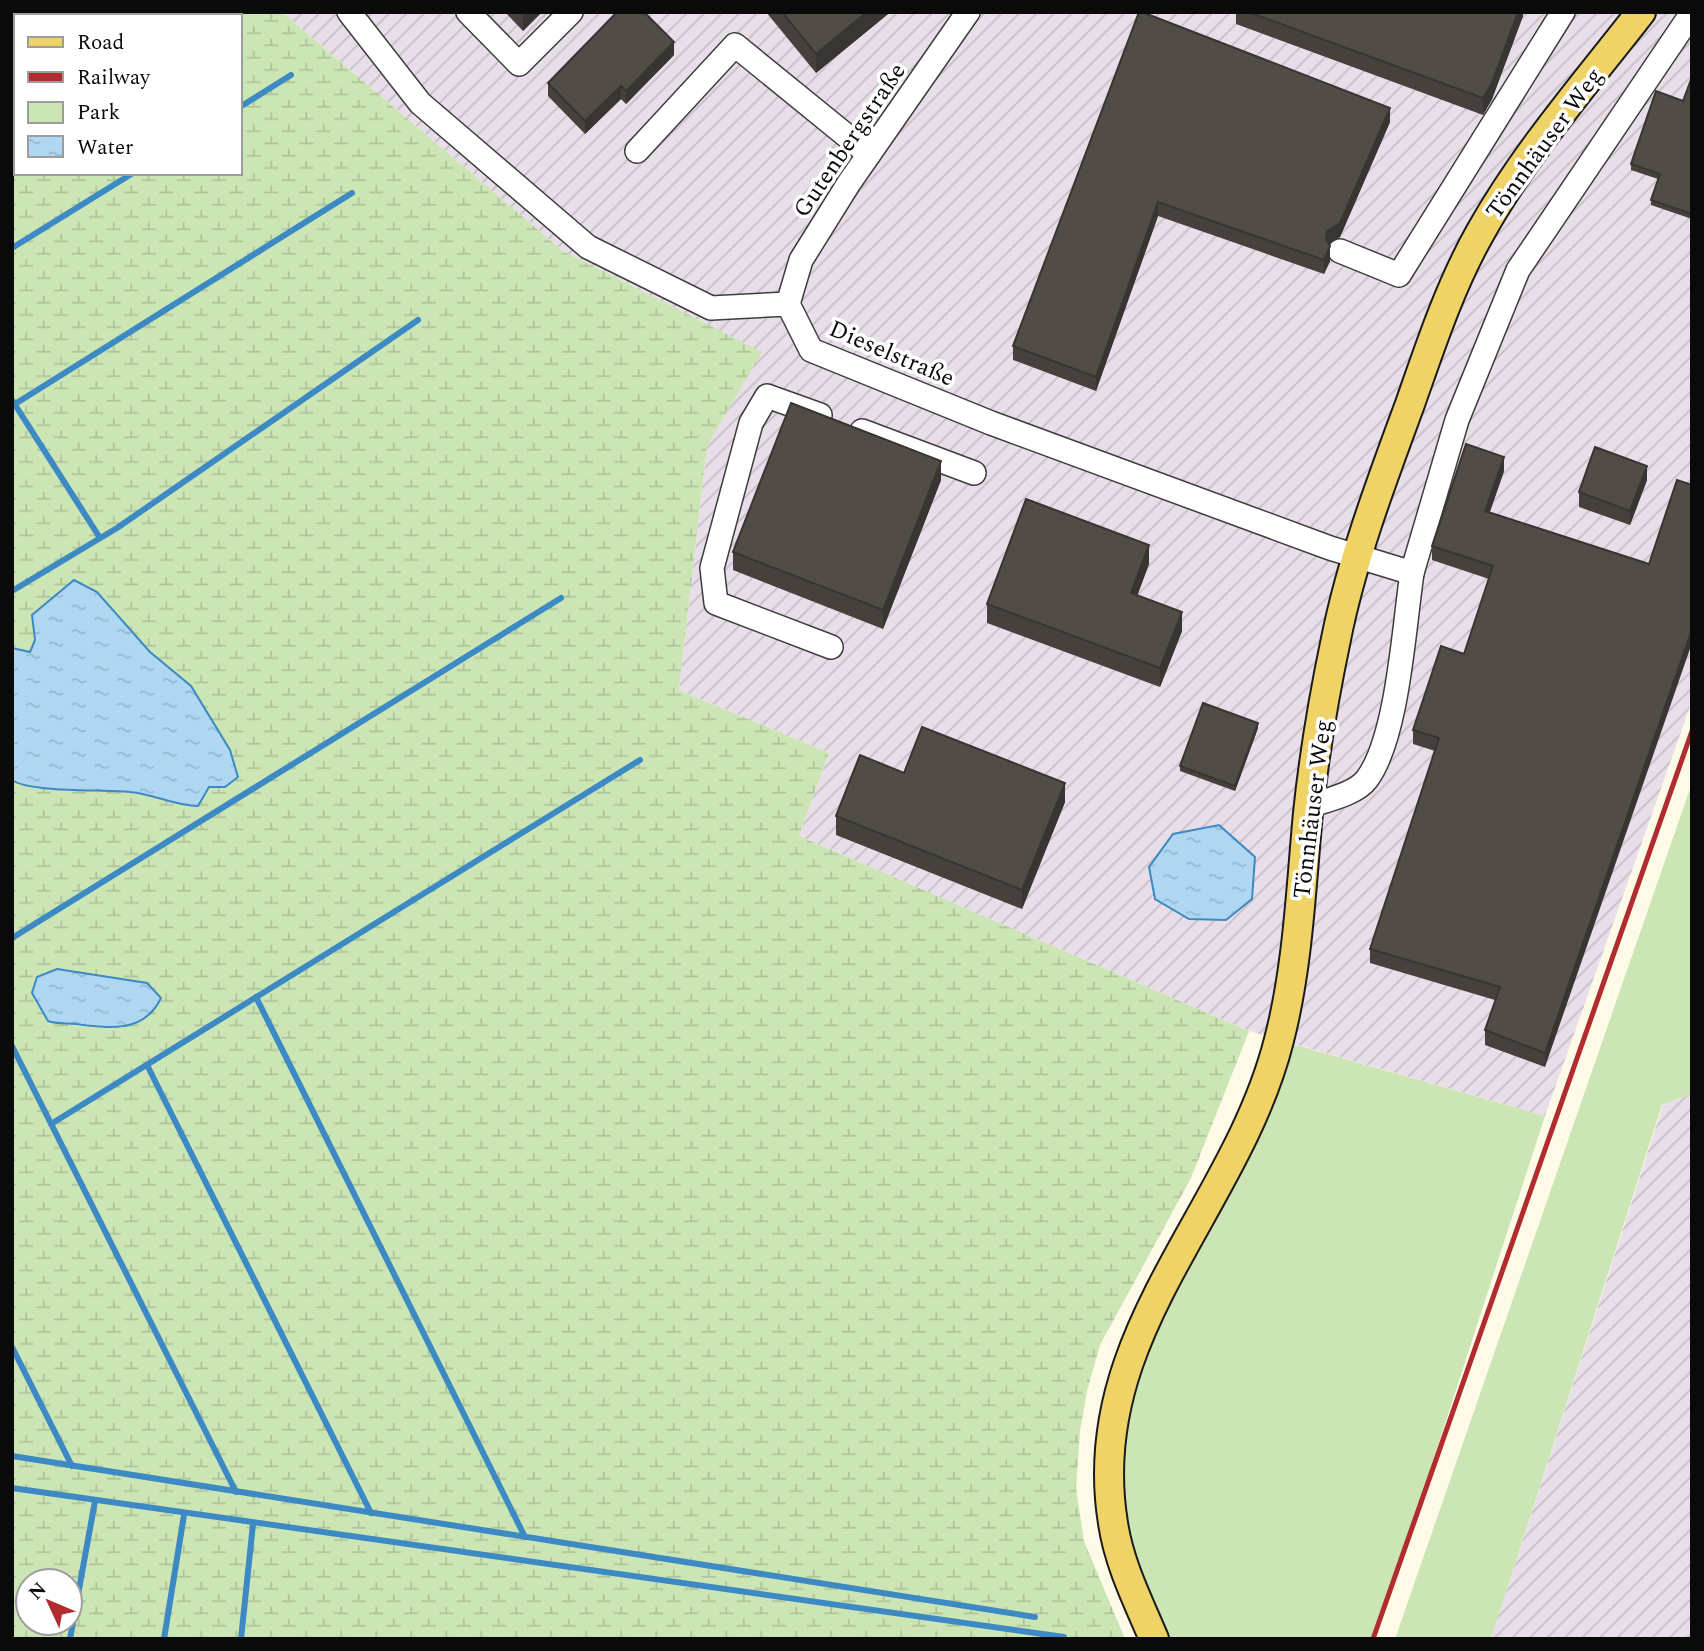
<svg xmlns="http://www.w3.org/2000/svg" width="1704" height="1651" font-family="Spectral,serif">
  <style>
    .industrial { fill: url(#industrial-furrows) }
    .green { fill: #cce5b5 }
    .wetland { fill: url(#wetland-marsh); fill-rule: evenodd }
    .water { fill: url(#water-ripples); stroke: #3c89c4; stroke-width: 2 }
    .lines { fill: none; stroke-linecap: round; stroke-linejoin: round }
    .stream { stroke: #3c89c4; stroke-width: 6 }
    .minor-casing { stroke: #3d3d3d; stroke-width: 26 }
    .major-casing { stroke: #1b1b1b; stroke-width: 32 }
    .minor { stroke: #fff; stroke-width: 23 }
    .major { stroke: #f0d366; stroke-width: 28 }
    .rail { stroke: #b02c2e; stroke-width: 5 }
    .wall { fill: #47413d }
    .shaded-wall { fill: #393532 }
    .building { fill: #524c47; stroke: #393532; stroke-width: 2 }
    .labels { text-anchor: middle; stroke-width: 7; stroke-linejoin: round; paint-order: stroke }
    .street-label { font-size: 24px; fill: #0a0a0a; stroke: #fff }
  </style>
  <defs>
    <pattern id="industrial-furrows" width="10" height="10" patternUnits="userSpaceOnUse" patternTransform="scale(1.75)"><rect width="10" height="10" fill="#e8dee9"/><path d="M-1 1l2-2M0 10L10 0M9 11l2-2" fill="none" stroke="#c6bdc6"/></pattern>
    <pattern id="wetland-marsh" width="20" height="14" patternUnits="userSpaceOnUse" patternTransform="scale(1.75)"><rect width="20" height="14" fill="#cce5b5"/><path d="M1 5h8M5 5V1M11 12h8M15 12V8" fill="none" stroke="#aec39a"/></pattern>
    <pattern id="water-ripples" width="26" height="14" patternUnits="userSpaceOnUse" patternTransform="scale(1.75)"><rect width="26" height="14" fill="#b0d7f1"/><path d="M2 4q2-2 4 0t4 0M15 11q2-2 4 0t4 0" fill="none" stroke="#96b7cd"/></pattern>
  </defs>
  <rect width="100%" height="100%" fill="#fefae8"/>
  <!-- industrial -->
  <g class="industrial">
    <path d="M282 12H1692V701L1545 1116 1249 1031 799 836 829 753 679 690 707 446 761 352 563 251Z"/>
    <path d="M1692 1094V1639H1491L1663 1105Z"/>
  </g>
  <!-- green -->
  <g class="green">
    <path d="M1692 783V1094L1662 1105 1491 1639H1395Z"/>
    <path d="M1289 1043 1545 1116 1375 1639H1164L1133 1568 1118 1472 1136 1368Z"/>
  </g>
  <!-- wetland -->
  <path class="wetland" d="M12 12H282L563 251 762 352 707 446 679 690 829 753 799 836 1249 1031 1191 1178 1100 1345 1087 1391 1080 1431 1076 1488 1084 1541 1125 1639H12V780C31 793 104 789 130 792 154 794 174 806 197 806L209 787 191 686 150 652 97 592 35 640 30 653 12 648ZM16 16H240V173H16ZM57 969 147 983 123 1028C87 1027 22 1031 37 977ZM28 1581H70V1623H28Z"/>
  <!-- water -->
  <g class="water">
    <path d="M74 580 97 592 150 652 191 686 230 750 238 777 225 787H209L198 806C175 806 154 794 130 792 104 789 31 793 12 780V648L30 652 35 640 32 615Z"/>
    <path d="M1219 825 1255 857 1252 899 1226 920 1189 919 1155 899 1149 867 1173 834Z"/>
    <path d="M57 969 147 983 161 998C144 1034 108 1028 75 1024 65 1023 57 1024 48 1021L32 993 37 977Z"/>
  </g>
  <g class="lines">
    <!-- stream -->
    <g class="stream">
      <path d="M142 16 148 12"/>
      <path d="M12 97 16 95"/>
      <path d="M240 107 291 75"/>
      <path d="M12 248 133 173"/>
      <path d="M12 400 100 538"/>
      <path d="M15 404 352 193"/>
      <path d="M12 591 117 528 418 320"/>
      <path d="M12 938 561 598"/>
      <path d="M256 997 525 1537"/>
      <path d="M12 1046 236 1492"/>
      <path d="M147 1065 371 1513"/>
      <path d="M51 1124 640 760"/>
      <path d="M12 1347 72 1466"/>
      <path d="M12 1456 1035 1617"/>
      <path d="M12 1488 1064 1637"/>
      <path d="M70 1639 95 1501"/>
      <path d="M164 1639 184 1515"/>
      <path d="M241 1639 253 1524"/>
    </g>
    <defs>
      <g id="minor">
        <path d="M349 12 420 103 588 247 711 308 788 304 811 350 991 423 1330 548 1412 573 1457 420 1518 270 1692 13"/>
        <path d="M468 12 519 64 571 12"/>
        <path d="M637 151 735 45 869 154"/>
        <path d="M1340 251 1399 275 1563 12"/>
        <path d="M788 304 801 260 849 183 968 12"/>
        <path d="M820 415 767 396 751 423 712 568 716 603 831 647"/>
        <path d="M862 431 974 473"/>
        <path d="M1309 806C1327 800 1356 794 1367 779 1398 737 1404 626 1412 573"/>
      </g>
      <path id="major" d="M1154 1639C1138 1601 1119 1564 1113 1523 1082 1334 1236 1211 1279 1040 1298 967 1301 888 1308 813 1314 756 1324 696 1336 639 1352 559 1382 480 1410 404 1430 347 1450 286 1480 233 1524 154 1585 84 1641 12"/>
    </defs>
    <!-- minor casing -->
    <use href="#minor" class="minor-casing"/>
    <!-- major casing -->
    <use href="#major" class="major-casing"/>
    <!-- minor -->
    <use href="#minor" class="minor"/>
    <!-- major -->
    <use href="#major" class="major"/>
    <!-- rail -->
    <path class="rail" d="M1373 1639 1692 731"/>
  </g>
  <!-- wall -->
  <g class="wall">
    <path d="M505 12H542L523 31Z"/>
    <path d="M766 12H888V14L816 73Z"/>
    <path d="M1139 12 1390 122 1340 237 1329 244 1330 261 1324 274 1158 216 1096 391 1013 360V346Z"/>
    <path d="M1236 12H1523V16L1492 99 1483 115 1236 24Z"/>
    <path d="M674 55 626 104 621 99 585 134 548 96V83Z"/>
    <path d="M1692 77V219L1651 205V200L1658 179 1631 170V164L1683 101Z"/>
    <path d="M1504 471 1490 512 1649 564 1545 1067 1485 1045V1030L1495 1000 1370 963V949L1435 751 1413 744V730L1464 654 1489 579 1432 560V546Z"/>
    <path d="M941 480 883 629 733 570V552Z"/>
    <path d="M1647 480 1630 525 1579 507V492Z"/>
    <path d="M1149 564 1137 596 1182 631 1160 687 987 623V604Z"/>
    <path d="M1258 728 1235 791 1180 771V766Z"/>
    <path d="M904 773 1065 802 1022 909 836 835V816Z"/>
  </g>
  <!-- shaded-wall -->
  <g class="shaded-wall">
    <path d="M523 12H542L523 31Z"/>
    <path d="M867 12H888V14L816 73V54Z"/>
    <path d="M1518 12H1523V16L1492 99 1483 115V98Z"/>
    <path d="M674 42V55L626 104V91Z"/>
    <path d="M621 86V99L585 134V121Z"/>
    <path d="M1390 108V122L1340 237 1327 245 1326 239 1327 231Z"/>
    <path d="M1158 202V216L1096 391V377Z"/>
    <path d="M1330 246V261L1324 274V260Z"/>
    <path d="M1504 457V471L1485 525V511Z"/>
    <path d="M941 461V480L883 629V610Z"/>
    <path d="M1647 466V480L1630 525V511Z"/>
    <path d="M1149 545V564L1131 612V593Z"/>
    <path d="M1182 612V631L1160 687V668Z"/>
    <path d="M1692 629V643L1545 1067V1053Z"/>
    <path d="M1258 723V728L1235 791V786Z"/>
    <path d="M1065 783V802L1022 909V890Z"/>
  </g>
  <!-- building -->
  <g class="building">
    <path d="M617 12H644L674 42 626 91 621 86 585 121 548 83Z"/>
    <path d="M782 12H867L816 54Z"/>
    <path d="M1139 12H1142L1390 108 1340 223 1327 231 1326 239 1330 246 1324 260 1158 202 1096 377 1013 346Z"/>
    <path d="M1248 12H1518L1492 83 1483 98Z"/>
    <path d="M1692 77V214L1651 200 1660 174 1631 164 1656 91 1683 101Z"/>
    <path d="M791 403 941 461 883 610 733 552Z"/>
    <path d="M1466 444 1504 457 1485 511 1649 564 1677 480 1692 485V629L1545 1053 1485 1030 1500 987 1370 949 1439 738 1413 730 1441 646 1464 654 1493 566 1432 546Z"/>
    <path d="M1595 447 1647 466 1630 511 1579 492Z"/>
    <path d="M1026 499 1149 545 1131 593 1182 612 1160 668 987 604Z"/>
    <path d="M1203 703 1258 723 1235 786 1180 766Z"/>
    <path d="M922 727 1065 783 1022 890 836 816 860 755 904 773Z"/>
  </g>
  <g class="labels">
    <!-- street labels -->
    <g class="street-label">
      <text transform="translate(849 140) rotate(-56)" y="8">Gutenbergstraße</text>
      <text transform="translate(1544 143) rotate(-54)" y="8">Tönnhäuser Weg</text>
      <text transform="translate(892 353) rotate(23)" y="8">Dieselstraße</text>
      <text transform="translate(1312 809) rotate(-83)" y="8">Tönnhäuser Weg</text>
    </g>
  </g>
  <!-- border -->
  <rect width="1704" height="1651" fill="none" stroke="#0a0a0a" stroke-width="28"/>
  <!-- legend -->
  <rect x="14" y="14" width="228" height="161" fill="#ffffff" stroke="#9d9d9d" stroke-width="2"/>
  <rect x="28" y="37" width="35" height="10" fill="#f0d366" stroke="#9d9d9d" stroke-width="2"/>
  <text x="77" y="49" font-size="21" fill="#0a0a0a">Road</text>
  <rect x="28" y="72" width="35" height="10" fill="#b02c2e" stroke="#9d9d9d" stroke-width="2"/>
  <text x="77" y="84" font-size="21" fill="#0a0a0a">Railway</text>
  <rect x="28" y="102" width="35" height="21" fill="#cce5b5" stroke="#9d9d9d" stroke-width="2"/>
  <text x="77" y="119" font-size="21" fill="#0a0a0a">Park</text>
  <rect x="28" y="136" width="35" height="21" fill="url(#water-ripples)" stroke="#9d9d9d" stroke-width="2"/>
  <text x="77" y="154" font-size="21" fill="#0a0a0a">Water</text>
  <!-- north arrow -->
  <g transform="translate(49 1602) rotate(314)"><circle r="33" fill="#ffffff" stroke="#9d9d9d" stroke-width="2"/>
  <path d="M0-5L12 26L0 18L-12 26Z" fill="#b02c2e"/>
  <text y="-10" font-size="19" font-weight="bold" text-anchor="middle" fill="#0a0a0a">N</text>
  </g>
</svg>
